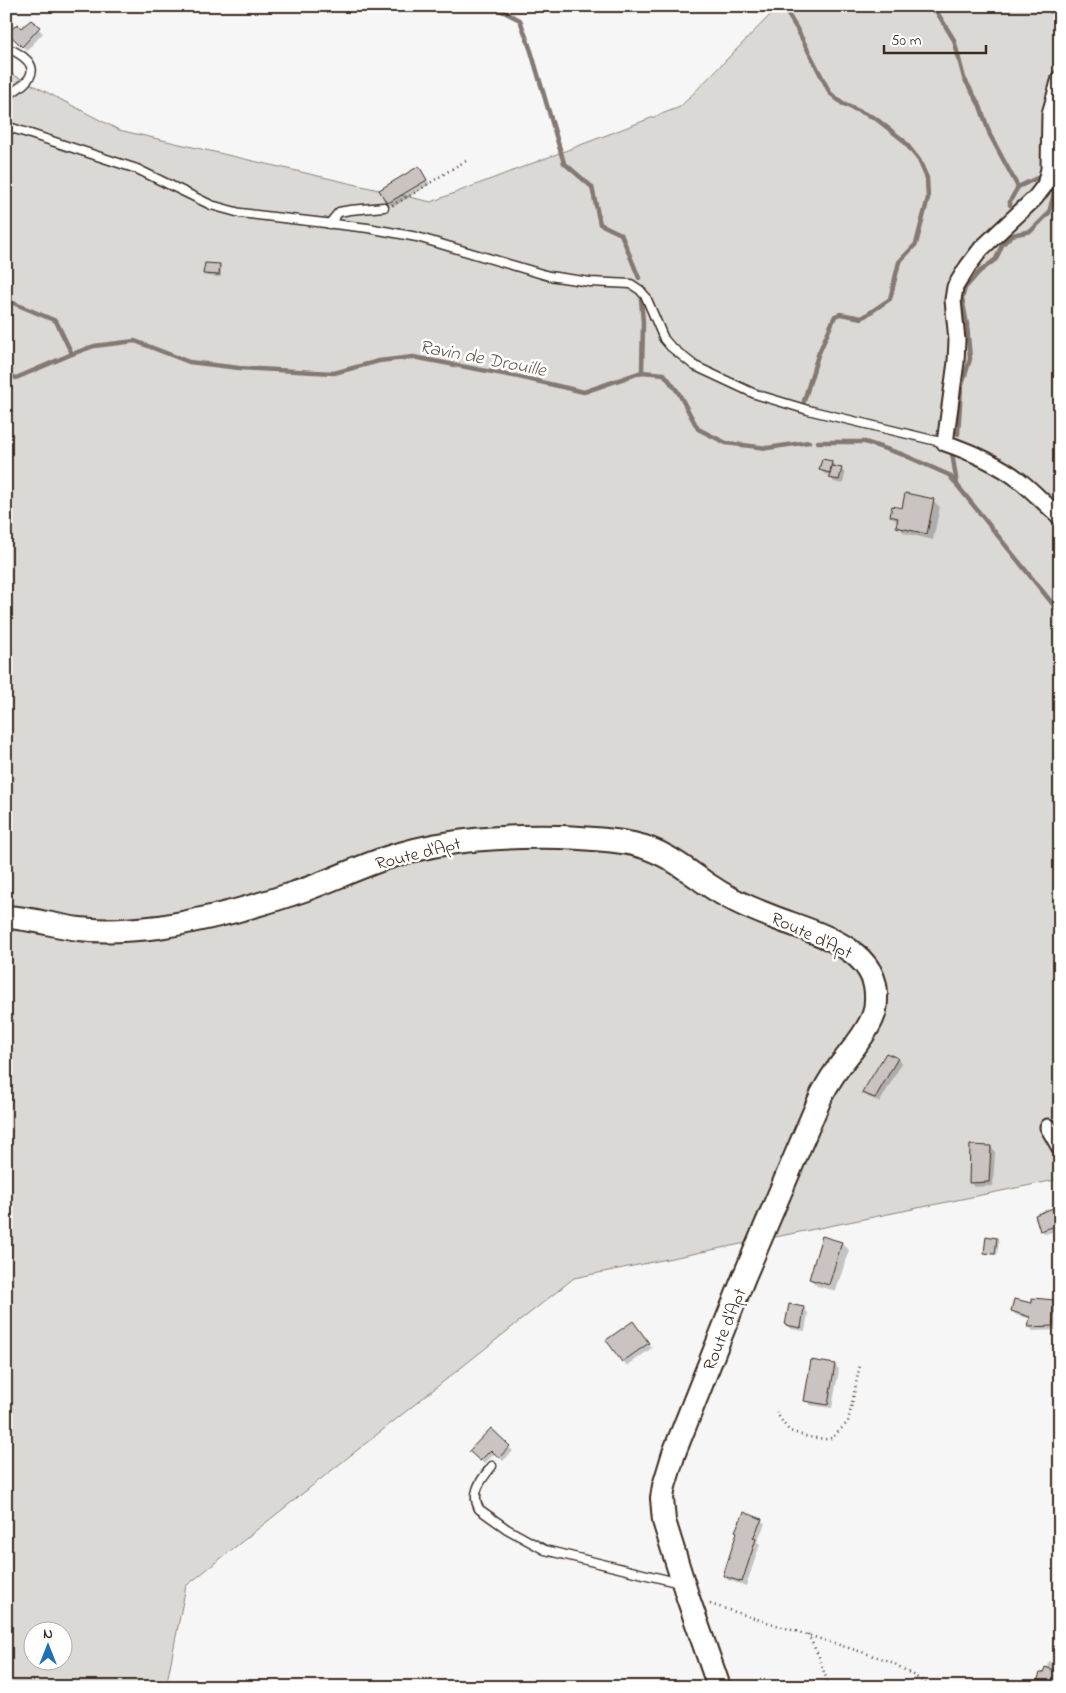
<svg xmlns="http://www.w3.org/2000/svg" width="1066" height="1693" font-family="'Indie Flower',sans-serif">
  <style>
    .green { fill: #dbd9d6; stroke: #8b827a; fill-rule: evenodd }
    .shadow { fill: #0003 }
    .lines { fill: none; stroke-linecap: round; stroke-linejoin: round }
    .stream { stroke: #847972; stroke-width: 4.5 }
    .building { fill: #c9c3c1; stroke: #3b2a1e }
    .lane-casing { stroke: #3b2a1e; stroke-width: 11 }
    .street-casing { stroke: #3b2a1e; stroke-width: 19 }
    .primary-casing { stroke: #3b2a1e; stroke-width: 26 }
    .path { stroke: #3b2a1e; stroke-width: 2.5; stroke-dasharray: 1 4; stroke-linecap: butt }
    .lane { stroke: #fff; stroke-width: 8 }
    .street { stroke: #fff; stroke-width: 15 }
    .primary { stroke: #fff; stroke-width: 22 }
    .labels { text-anchor: middle; stroke-width: 5; stroke-linejoin: round; paint-order: stroke }
    .street-label { font-size: 18px; fill: #3b2a1e; stroke: #fff }
    .water-label { font-size: 19px; font-style: italic; fill: #65584f; stroke: #fff }
  </style>
  <rect width="100%" height="100%" fill="#f7f6f6"/>
  <filter id="ink" filterUnits="userSpaceOnUse"><feTurbulence type="fractalNoise" baseFrequency=".02" numOctaves="2"/><feDisplacementMap in="SourceGraphic" scale="10" xChannelSelector="R" yChannelSelector="G"/><feConvolveMatrix kernelMatrix="1 2 1 2 8 2 1 2 1" color-interpolation-filters="sRGB"/></filter>
  <g filter="url(#ink)">
    <!-- green -->
    <path class="green" d="M779 6H1060V1179L574 1278 186 1586 166 1687H6V71L119 130 431 202 680 107ZM32 1630H62V1660H32Z"/>
    <!-- shadow -->
    <g class="shadow">
      <path d="M31 22 43 33 27 51 10 33 21 29Z"/>
      <path d="M418 167 430 184 393 207 389 202Z"/>
      <path d="M219 265 221 267V277L206 276 205 274Z"/>
      <path d="M831 462 836 466 835 468 841 469 845 474 843 484 834 482 830 477V476L825 474 820 470Z"/>
      <path d="M933 501 940 507 933 540 904 533 898 526V523L891 516 903 509Z"/>
      <path d="M887 1054 898 1059 902 1063 880 1102 868 1097 864 1093Z"/>
      <path d="M991 1147 995 1152 993 1186 974 1187 970 1182Z"/>
      <path d="M1053 1210 1057 1214 1060 1221V1230L1045 1234 1041 1230Z"/>
      <path d="M823 1237 842 1243 849 1250 836 1291 817 1286 810 1279Z"/>
      <path d="M997 1239 999 1241 997 1255 987 1254 985 1252Z"/>
      <path d="M1054 1302 1058 1306 1057 1330 1033 1331 1029 1327 1031 1319 1016 1315 1012 1311 1033 1305Z"/>
      <path d="M803 1308 808 1313 805 1331 791 1329 787 1325Z"/>
      <path d="M637 1327 652 1348 627 1366 608 1340Z"/>
      <path d="M835 1365 839 1369 832 1408 810 1405 806 1400Z"/>
      <path d="M491 1430 513 1451 503 1461 495 1453 484 1464 471 1451Z"/>
      <path d="M761 1520 765 1524 757 1542 760 1544 746 1586 728 1580 724 1576Z"/>
      <path d="M1049 1661 1060 1666V1687L1044 1675Z"/>
    </g>
    <g class="lines">
      <!-- stream -->
      <g class="stream">
        <path d="M492 6 520 20 531 51 564 163 592 187 600 224 621 234 639 278"/>
        <path d="M783 6 797 29 830 93 843 104 875 118 903 140 919 160 927 178 928 198 916 244 899 262 890 299 862 318 840 314 835 316 818 355 804 401"/>
        <path d="M930 6 935 9 954 40 964 78 980 106 990 135 1018 187 1010 201V205"/>
        <path d="M1018 187 1037 178"/>
        <path d="M641 299 643 322 642 372"/>
        <path d="M6 300 56 321 72 354"/>
        <path d="M6 374 16 378 72 354 94 346 135 341 189 362 239 368 334 373 379 361 413 357 519 377 584 392 642 372 664 374 678 392 698 429 726 443 767 448 809 442"/>
        <path d="M958 434 961 388 970 359 967 325 962 298 965 288 979 272 996 259 1002 245 1012 235 1031 231 1049 213 1060 168"/>
        <path d="M818 442H865L904 455 949 475 1060 613"/>
        <path d="M952 453 957 484"/>
      </g>
    </g>
    <!-- building -->
    <g class="building">
      <path d="M31 20 40 27 22 47 8 33 17 24 21 28Z"/>
      <path d="M419 166 427 180 388 203 386 202 379 190Z"/>
      <path d="M205 263 220 264 219 275 203 274Z"/>
      <path d="M822 459 832 461 830 473 819 470Z"/>
      <path d="M832 466 842 468 839 480 829 478Z"/>
      <path d="M905 493 934 499 927 534 896 527 898 518 890 516 892 506 902 508Z"/>
      <path d="M886 1053 898 1058 875 1098 862 1093Z"/>
      <path d="M970 1145 991 1146 989 1182 969 1183Z"/>
      <path d="M1053 1208 1059 1225 1040 1231 1035 1215Z"/>
      <path d="M822 1236 842 1242 829 1285 809 1279Z"/>
      <path d="M986 1236 997 1238 995 1254 984 1253Z"/>
      <path d="M1032 1298 1055 1300 1053 1326 1028 1327 1030 1317 1011 1311 1014 1299 1032 1303Z"/>
      <path d="M789 1304 804 1307 801 1328 785 1325Z"/>
      <path d="M633 1321 649 1343 622 1362 606 1340Z"/>
      <path d="M811 1360 835 1364 828 1405 804 1401Z"/>
      <path d="M491 1428 510 1446 499 1458 491 1450 480 1461 469 1451Z"/>
      <path d="M744 1512 762 1519 753 1538 756 1539 742 1582 723 1576 737 1532 735 1531Z"/>
      <path d="M1045 1667 1060 1672V1687H1035L1040 1673H1043Z"/>
    </g>
    <g class="lines">
      <defs>
        <g id="lane">
          <path d="M6 96C29 83 46 68 14 51"/>
          <path d="M6 126 137 169 211 205 240 213 368 228 417 237 549 276 590 282 631 284 640 290 646 297 664 339 671 347 695 366 755 394 808 410 945 443"/>
          <path d="M329 224 339 212 350 210 384 207"/>
          <path d="M492 1466C482 1479 470 1492 479 1509L507 1529 545 1550 680 1583"/>
        </g>
        <g id="street">
          <path d="M1057 6 1060 9"/>
          <path d="M1060 78 1050 114 1049 169 1045 185 1035 198 981 249 968 266 955 287 953 300 957 340 956 362 945 443C971 452 997 463 1019 480 1033 491 1046 505 1060 517"/>
          <path d="M1048 1127 1060 1148"/>
        </g>
        <path id="primary" d="M6 917C31 918 55 926 79 929 105 932 133 930 159 927 203 920 250 908 292 894 328 883 361 865 396 855 449 839 504 836 559 837 583 838 609 839 633 844 662 850 683 867 707 884 727 898 749 908 773 917 811 932 879 947 876 999 876 1006 875 1013 872 1019 864 1037 850 1052 839 1067 832 1076 827 1085 822 1094L744 1277 674 1453 664 1486 662 1498 664 1521 688 1598 719 1687"/>
      </defs>
      <!-- lane casing -->
      <use href="#lane" class="lane-casing"/>
      <!-- street casing -->
      <use href="#street" class="street-casing"/>
      <!-- primary casing -->
      <use href="#primary" class="primary-casing"/>
      <!-- path -->
      <g class="path">
        <path d="M392 205C418 193 441 174 466 161"/>
        <path d="M776 1412 786 1427 790 1431 808 1437 826 1439 832 1438 848 1422 860 1365"/>
        <path d="M710 1604 890 1661 932 1687"/>
        <path d="M808 1634 819 1657 829 1687"/>
      </g>
      <!-- lane -->
      <use href="#lane" class="lane"/>
      <!-- street -->
      <use href="#street" class="street"/>
      <!-- primary -->
      <use href="#primary" class="primary"/>
    </g>
  </g>
  <g class="labels">
    <!-- street labels -->
    <g class="street-label">
      <text transform="translate(418 853) rotate(-14)" y="6">Route d'Apt</text>
      <text transform="translate(812 935) rotate(25)" y="6">Route d'Apt</text>
      <text transform="translate(724 1329) rotate(-68)" y="6">Route d'Apt</text>
    </g>
    <!-- water labels -->
    <g class="water-label">
      <text transform="translate(483 357) rotate(11)" y="7">Ravin de Drouille</text>
    </g>
  </g>
  <!-- margin -->
  <rect width="1066" height="1693" fill="none" stroke="#fff" stroke-width="25"/>
  <rect x="12" y="12" width="1041" height="1668" fill="none" stroke="#3b2a1e" stroke-width="2" filter="url(#ink)"/>
  <!-- north arrow -->
  <g transform="translate(48 1646)"><circle r="24" fill="#ffffff" stroke="#b1aaa5"/>
  <path d="M0-4L9 19L0 12L-9 19Z" fill="#1f6fb2"/>
  <text y="-8" font-size="14" font-weight="bold" text-anchor="middle" fill="#3b2a1e">N</text>
  </g>
  <!-- scale -->
  <path d="M884 45v8h102v-8" fill="none" stroke="#3b2a1e" stroke-width="2.5"/>
  <text x="891" y="45" font-size="15" fill="#3b2a1e" stroke="#ffffff" stroke-width="4" paint-order="stroke">50 m</text>
</svg>
